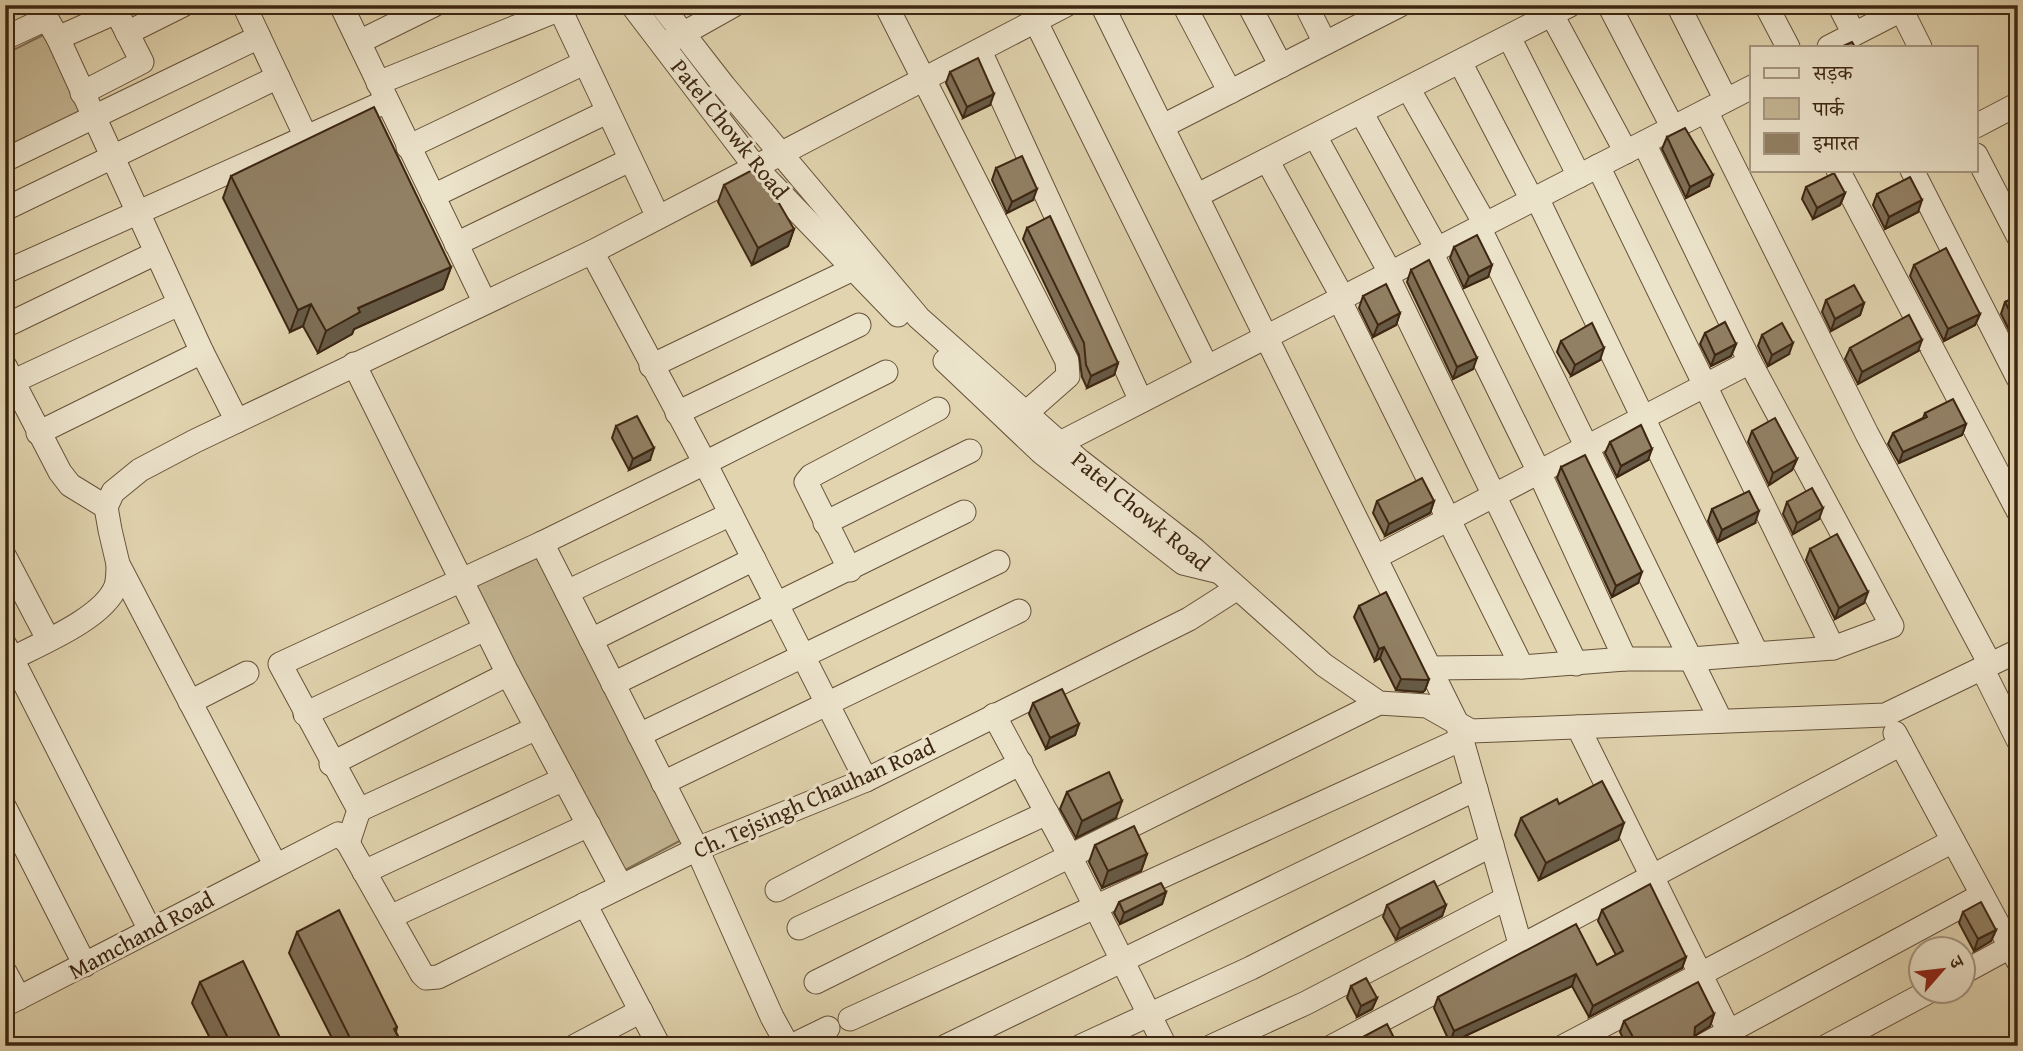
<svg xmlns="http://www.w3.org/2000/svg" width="2023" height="1051" font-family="'Gentium Book Plus','Noto Serif Devanagari',serif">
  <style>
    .green { fill: #c5b694; stroke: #816e53; stroke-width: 2 }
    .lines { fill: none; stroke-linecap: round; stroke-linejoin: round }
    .minor-casing { stroke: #665239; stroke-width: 25 }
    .minor { stroke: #ece3cb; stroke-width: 23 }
    .wall { fill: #7e6e56; stroke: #3d2612; stroke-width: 2 }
    .shaded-wall { fill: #665a46; stroke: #3d2612; stroke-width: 2 }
    .building { fill: #928064; stroke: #3d2612; stroke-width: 2 }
    .labels { text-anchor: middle; stroke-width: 6; stroke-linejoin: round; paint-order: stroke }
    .street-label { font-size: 23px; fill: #3d2612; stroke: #ece3cb }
  </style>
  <rect width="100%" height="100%" fill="#e1d4af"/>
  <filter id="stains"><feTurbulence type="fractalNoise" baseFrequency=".00286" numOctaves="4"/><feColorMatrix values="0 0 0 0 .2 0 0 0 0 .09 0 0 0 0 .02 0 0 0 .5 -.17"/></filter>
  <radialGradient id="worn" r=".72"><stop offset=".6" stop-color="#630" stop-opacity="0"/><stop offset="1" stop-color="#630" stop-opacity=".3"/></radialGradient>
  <!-- green -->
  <g class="green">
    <path d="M47 33 85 114 5 151V54Z"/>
    <path d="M536 551 689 836 616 875 462 588Z"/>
  </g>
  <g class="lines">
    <defs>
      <g id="minor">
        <path d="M39 5 58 38 202 352 237 421"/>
        <path d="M244 5 306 137"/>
        <path d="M341 5 484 301"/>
        <path d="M558 5 658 217"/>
        <path d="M632 5 756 168 898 315"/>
        <path d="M661 5 724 86 919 318 1080 461 1195 550 1324 665 1379 703 1427 706 1471 731 1885 715 2018 651"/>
        <path d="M886 5 1067 361 1068 376 1026 413"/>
        <path d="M1102 5 1457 723 1521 947"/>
        <path d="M1184 5 1230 92"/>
        <path d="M1249 5 1281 66"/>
        <path d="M1306 5 1325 43"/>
        <path d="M1609 5 1673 128"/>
        <path d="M1678 5 1726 100"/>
        <path d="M1766 5 1788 47"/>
        <path d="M1839 5 1854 34"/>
        <path d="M1899 5 1920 47"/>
        <path d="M1552 15 1626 152"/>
        <path d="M1036 22 1207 367"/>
        <path d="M127 33 183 5"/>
        <path d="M1509 37 1579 176"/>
        <path d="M5 38 46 19"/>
        <path d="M58 38 116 12"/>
        <path d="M670 41 734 5"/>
        <path d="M359 42 434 5"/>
        <path d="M1829 47 1911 5"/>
        <path d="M980 51 1141 401"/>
        <path d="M1460 62 1532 200"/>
        <path d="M378 83 570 5"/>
        <path d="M1408 88 1485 224"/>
        <path d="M82 93 142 62 113 5"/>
        <path d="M1706 111 1867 434 1990 664"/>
        <path d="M1361 112 1437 249"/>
        <path d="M1163 126 1400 5"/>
        <path d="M1976 126 2018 104"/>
        <path d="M1315 136 1391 274"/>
        <path d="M408 147 584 63"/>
        <path d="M1976 155 2018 236"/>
        <path d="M5 160 259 37"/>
        <path d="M1267 160 1343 298"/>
        <path d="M1598 166 1833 648"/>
        <path d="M1838 170 2018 511"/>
        <path d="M1912 170 2018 378"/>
        <path d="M1198 195 1570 5"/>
        <path d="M433 196 607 112"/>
        <path d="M1537 198 1757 654"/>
        <path d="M5 209 278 77"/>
        <path d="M1479 227 1721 721"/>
        <path d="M456 244 630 160"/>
        <path d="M592 252 705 463 886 372"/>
        <path d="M1431 252 1539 472 1625 659"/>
        <path d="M5 272 387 101"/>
        <path d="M1387 275 1576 664"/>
        <path d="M1339 299 1522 667"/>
        <path d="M5 326 156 253"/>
        <path d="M945 361 1042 453 1183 563 1216 571"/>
        <path d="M354 364 508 674 621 886"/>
        <path d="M5 366 60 472 70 485 106 507"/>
        <path d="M651 366 853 269"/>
        <path d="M12 382 179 304"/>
        <path d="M677 413 859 325"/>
        <path d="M38 433 202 352"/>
        <path d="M1060 443 1752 87"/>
        <path d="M825 523 970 451"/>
        <path d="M542 543 697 849 772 1017 788 1046"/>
        <path d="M5 557 48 639"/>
        <path d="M1376 557 1750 362"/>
        <path d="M850 570 806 482 811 476 938 409"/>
        <path d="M567 592 731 514"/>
        <path d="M591 640 754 559"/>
        <path d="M5 645 150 930"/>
        <path d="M5 662C35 646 104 619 116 586 118 579 118 571 118 564"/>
        <path d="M1430 668 1522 667 1625 659H1691L1833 648 1892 626 1750 362 1644 143"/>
        <path d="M1982 668 2018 740"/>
        <path d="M613 684 964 512"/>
        <path d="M190 702 247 673"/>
        <path d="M305 714 485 629"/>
        <path d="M994 715 1070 856 1165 1046"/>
        <path d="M1578 727 1736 1046"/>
        <path d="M1895 733 2018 961"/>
        <path d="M639 735 998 562"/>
        <path d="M331 764 508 674"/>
        <path d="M663 783 1019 611"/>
        <path d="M5 808 85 965"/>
        <path d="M359 810 537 728"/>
        <path d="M348 843 359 810 280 664 542 543 705 463 866 780"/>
        <path d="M275 864 118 564 110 530 106 507 113 492 140 470 195 441 592 252 1066 5"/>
        <path d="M364 872 564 779"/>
        <path d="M777 890 1021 763"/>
        <path d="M585 904 659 1046"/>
        <path d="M390 917 589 825"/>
        <path d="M799 928 1047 813"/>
        <path d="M5 972 19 998"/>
        <path d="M1964 972 2010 947"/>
        <path d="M816 982 1379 703"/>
        <path d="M5 1005 338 834 348 843 422 974 426 978 438 977 697 849 866 780 1189 619 1236 589"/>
        <path d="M850 1019 1462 739"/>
        <path d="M575 1046 641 1011"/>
        <path d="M791 1046 828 1028"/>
        <path d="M946 1046 1476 789"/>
        <path d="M1081 1046 1251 968 1492 845"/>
        <path d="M1212 1046 1306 1003 1507 898"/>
        <path d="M1333 1046 1901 744"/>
        <path d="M1564 1046 1953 841"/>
        <path d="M1702 1046 1982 895"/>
        <path d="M1827 1046 1928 992"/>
      </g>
    </defs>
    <!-- minor casing -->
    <use href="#minor" class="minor-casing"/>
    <!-- minor -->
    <use href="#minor" class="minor"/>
  </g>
  <!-- wall -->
  <g class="wall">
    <path d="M950 72 990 105 963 118 946 83Z"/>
    <path d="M1667 137 1709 186 1686 198 1662 149Z"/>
    <path d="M996 168 1033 200 1007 213 992 180Z"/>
    <path d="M231 176 451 267 443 289 354 329 352 334 318 353 303 326 290 332 223 198Z"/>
    <path d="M724 185 794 229 788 246 752 265 718 202Z"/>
    <path d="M1806 187 1845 193 1840 205 1813 219 1802 199Z"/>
    <path d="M1877 194 1918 212 1885 229 1873 205Z"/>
    <path d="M1027 228 1118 363 1114 375 1087 388 1082 377 1079 355 1023 239Z"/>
    <path d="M1454 247 1488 277 1464 288 1450 258Z"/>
    <path d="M1914 265 1980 314 1975 325 1944 341 1910 276Z"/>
    <path d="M1411 270 1473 369 1453 379 1407 282Z"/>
    <path d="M1363 296 1400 313 1396 325 1373 337 1359 308Z"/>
    <path d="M2018 296V335L2013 338 2001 314 2005 302Z"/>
    <path d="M1826 300 1864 303 1860 315 1831 331 1822 312Z"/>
    <path d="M1705 333 1736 344 1731 356 1711 366 1700 344Z"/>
    <path d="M1762 335 1789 354 1768 366 1758 346Z"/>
    <path d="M1561 341 1600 360 1571 376 1557 352Z"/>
    <path d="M1850 348 1918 351 1858 384 1845 359Z"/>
    <path d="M1925 413 1966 424 1962 435 1899 463 1888 444 1893 433 1923 418Z"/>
    <path d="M616 426 650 460 629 470 612 438Z"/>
    <path d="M1752 431 1797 459 1792 470 1769 485 1748 442Z"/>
    <path d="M1610 442 1648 460 1617 477 1605 453Z"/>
    <path d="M1561 467 1638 583 1612 597 1557 478Z"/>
    <path d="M1377 501H1434L1430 513 1385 536 1373 513Z"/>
    <path d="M1787 502 1819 519 1793 534 1783 514Z"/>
    <path d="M1712 509 1755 523 1718 542 1708 521Z"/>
    <path d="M1810 549 1864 603 1835 619 1806 560Z"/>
    <path d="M1359 606 1429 679 1425 690 1423 692 1396 690 1380 658 1375 661 1354 617Z"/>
    <path d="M1033 703 1079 724 1075 735 1046 749 1029 714Z"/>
    <path d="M1067 792 1116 818 1076 838 1060 809Z"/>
    <path d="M1559 804 1618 840 1539 880 1515 835 1521 818Z"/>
    <path d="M1095 845 1147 854 1141 871 1102 888 1089 862Z"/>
    <path d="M1166 892 1162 904 1120 924 1114 913 1119 902Z"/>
    <path d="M1387 905H1446L1442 916 1396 940 1383 917Z"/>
    <path d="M1602 910 1686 957 1682 968 1589 1017 1572 986 1450 1043 1434 1008 1438 997 1597 965 1616 955 1598 921Z"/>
    <path d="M1963 912 1996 930 1991 941 1974 951 1959 923Z"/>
    <path d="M297 932 397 1027 396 1032 403 1046H336L289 953Z"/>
    <path d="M200 982 284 1046H214L192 1003Z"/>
    <path d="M1351 986 1377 998 1372 1009 1357 1017 1347 998Z"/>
    <path d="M1714 1014 1710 1026 1694 1036V1040L1702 1046H1627L1620 1032 1624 1021Z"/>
  </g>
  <!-- shaded-wall -->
  <g class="shaded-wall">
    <path d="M994 94 990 105 963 118 967 107Z"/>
    <path d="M1713 175 1709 186 1686 198 1690 187Z"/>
    <path d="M1037 189 1033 200 1007 213 1012 202Z"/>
    <path d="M1845 193 1840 205 1813 219 1817 208Z"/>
    <path d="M1922 200 1918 212 1885 229 1889 217Z"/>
    <path d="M794 229 788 246 752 265 758 248Z"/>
    <path d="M1492 265 1488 277 1464 288 1469 277Z"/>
    <path d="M451 267 443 289 354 329 352 334 318 353 326 331 358 308Z"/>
    <path d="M1864 303 1860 315 1831 331 1835 319Z"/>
    <path d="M311 304 303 326 290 332 298 310Z"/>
    <path d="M1400 313 1396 325 1373 337 1378 325Z"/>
    <path d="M1980 314 1975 325 1944 341 1948 329Z"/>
    <path d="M2018 326V335L2013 338 2017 326Z"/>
    <path d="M1922 340 1918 351 1858 384 1862 372Z"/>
    <path d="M1793 343 1789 354 1768 366 1772 355Z"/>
    <path d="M1736 344 1731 356 1711 366 1715 355Z"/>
    <path d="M1604 348 1600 360 1571 376 1575 365Z"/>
    <path d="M1477 358 1473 369 1453 379 1457 367Z"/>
    <path d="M1118 363 1114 375 1087 388 1091 376Z"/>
    <path d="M1966 424 1962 435 1899 463 1903 452Z"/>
    <path d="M654 448 650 460 629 470 633 459Z"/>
    <path d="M1652 449 1648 460 1617 477 1621 466Z"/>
    <path d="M1797 459 1792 470 1769 485 1773 473Z"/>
    <path d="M1434 501 1430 513 1385 536 1389 524Z"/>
    <path d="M1823 508 1819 519 1793 534 1797 523Z"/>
    <path d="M1759 511 1755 523 1718 542 1722 530Z"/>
    <path d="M1642 572 1638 583 1612 597 1616 586Z"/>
    <path d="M1868 592 1864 603 1835 619 1839 608Z"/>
    <path d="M1384 647 1380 658 1375 661 1379 649Z"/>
    <path d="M1401 679H1429L1425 690 1423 692 1396 690Z"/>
    <path d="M1079 724 1075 735 1046 749 1050 738Z"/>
    <path d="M1122 801 1116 818 1076 838 1082 821Z"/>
    <path d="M1624 823 1618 840 1539 880 1546 863Z"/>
    <path d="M1147 854 1141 871 1102 888 1108 871Z"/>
    <path d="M1166 892 1162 904 1120 924 1124 913Z"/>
    <path d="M1446 905 1442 916 1396 940 1400 929Z"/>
    <path d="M1996 930 1991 941 1974 951 1978 939Z"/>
    <path d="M1686 957 1682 968 1589 1017 1593 1006Z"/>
    <path d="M1576 974 1572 986 1450 1043 1454 1031Z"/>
    <path d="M1377 998 1372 1009 1357 1017 1361 1006Z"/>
    <path d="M1714 1014 1710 1026 1691 1038 1695 1027Z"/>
  </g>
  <!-- building -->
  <g class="building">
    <path d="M1852 42 1855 47H1841Z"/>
    <path d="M978 58 994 94 967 107 950 72Z"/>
    <path d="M374 107 451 267 358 308 360 312 326 331 311 304 298 310 231 176Z"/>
    <path d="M1685 128 1713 175 1690 187 1667 137Z"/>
    <path d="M1022 156 1037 189 1012 202 996 168Z"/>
    <path d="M758 167 794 229 758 248 724 185Z"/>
    <path d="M1834 173 1845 193 1817 208 1806 187Z"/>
    <path d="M1910 177 1922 200 1889 217 1877 194Z"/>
    <path d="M1050 216 1118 363 1091 376 1086 365 1084 343 1027 228Z"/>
    <path d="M1477 235 1492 265 1469 277 1454 247Z"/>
    <path d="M1946 248 1980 314 1948 329 1914 265Z"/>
    <path d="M1429 260 1477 358 1457 367 1411 270Z"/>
    <path d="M1386 284 1400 313 1378 325 1363 296Z"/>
    <path d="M1854 285 1864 303 1835 319 1826 300Z"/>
    <path d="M2018 296V326H2017L2005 302Z"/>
    <path d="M1909 315 1922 340 1862 372 1850 348Z"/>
    <path d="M1725 322 1736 344 1715 355 1705 333Z"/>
    <path d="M1592 323 1604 348 1575 365 1561 341Z"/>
    <path d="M1782 323 1793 343 1772 355 1762 335Z"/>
    <path d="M1953 399 1966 424 1903 452 1893 433 1927 417 1925 413Z"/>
    <path d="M637 416 654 448 633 459 616 426Z"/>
    <path d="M1775 418 1797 459 1773 473 1752 431Z"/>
    <path d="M1641 425 1652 449 1621 466 1610 442Z"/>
    <path d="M1585 455 1642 572 1616 586 1561 467Z"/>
    <path d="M1422 478 1434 501 1389 524 1377 501Z"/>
    <path d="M1812 488 1823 508 1797 523 1787 502Z"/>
    <path d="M1749 491 1759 511 1722 530 1712 509Z"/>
    <path d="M1837 534 1868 592 1839 608 1810 549Z"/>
    <path d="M1386 592 1429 679 1427 680 1401 679 1384 647 1379 649 1359 606Z"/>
    <path d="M1062 689 1079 724 1050 738 1033 703Z"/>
    <path d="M1109 772 1122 801 1082 821 1067 792Z"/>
    <path d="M1602 781 1624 823 1546 863 1521 818 1557 799 1559 804Z"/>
    <path d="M1134 826 1147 854 1108 871 1095 845Z"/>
    <path d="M1434 881 1446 905 1400 929 1387 905Z"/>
    <path d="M1161 883 1166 892 1124 913 1119 902Z"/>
    <path d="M1650 884 1686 957 1593 1006 1576 974 1454 1031 1438 997 1576 924 1597 965 1623 951 1602 910Z"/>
    <path d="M1981 902 1996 930 1978 939 1963 912Z"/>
    <path d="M339 910 397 1027 394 1029 403 1046H354L297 932Z"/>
    <path d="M243 961 284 1046H232L200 982Z"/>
    <path d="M1366 978 1377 998 1361 1006 1351 986Z"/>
    <path d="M1698 982 1714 1014 1695 1027 1694 1040 1702 1046H1638L1624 1021Z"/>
    <path d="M1387 1024 1398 1046H1346Z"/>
    <path d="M1727 1039 1731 1046H1712Z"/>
  </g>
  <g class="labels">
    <!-- street labels -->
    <g class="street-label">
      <text transform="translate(730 129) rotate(51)" y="8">Patel Chowk Road</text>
      <text transform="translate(1141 511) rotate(40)" y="8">Patel Chowk Road</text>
      <text transform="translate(814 798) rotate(-24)" y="8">Ch. Tejsingh Chauhan Road</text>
      <text transform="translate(141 935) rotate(-28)" y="8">Mamchand Road</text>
    </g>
  </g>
  <!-- margin -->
  <rect width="2023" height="1051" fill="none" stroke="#e1d4af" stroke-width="28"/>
  <rect x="7" y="7" width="2009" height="1037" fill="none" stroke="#3d2612" stroke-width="3.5"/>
  <rect x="14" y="14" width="1995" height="1023" fill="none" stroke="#3d2612" stroke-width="2"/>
  <!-- legend -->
  <rect x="1750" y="46" width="228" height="126" fill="#ece3cb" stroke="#a69781" stroke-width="2"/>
  <rect x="1764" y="68" width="35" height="10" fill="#ece3cb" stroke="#a69781" stroke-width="2"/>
  <text x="1813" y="80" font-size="21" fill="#3d2612">सड़क</text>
  <rect x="1764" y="98" width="35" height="21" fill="#c5b694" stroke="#a69781" stroke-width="2"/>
  <text x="1813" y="116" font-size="21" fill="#3d2612">पार्क</text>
  <rect x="1764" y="133" width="35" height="21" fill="#928064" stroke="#a69781" stroke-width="2"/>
  <text x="1813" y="150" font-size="21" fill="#3d2612">इमारत</text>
  <!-- north arrow -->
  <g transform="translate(1942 970) rotate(62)"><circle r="33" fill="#ece3cb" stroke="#a69781" stroke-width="2"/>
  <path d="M0-5L12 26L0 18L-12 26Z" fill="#8f2418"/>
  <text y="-10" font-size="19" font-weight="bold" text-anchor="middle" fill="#3d2612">उ</text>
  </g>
  <rect width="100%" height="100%" filter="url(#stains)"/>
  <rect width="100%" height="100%" fill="url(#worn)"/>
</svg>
